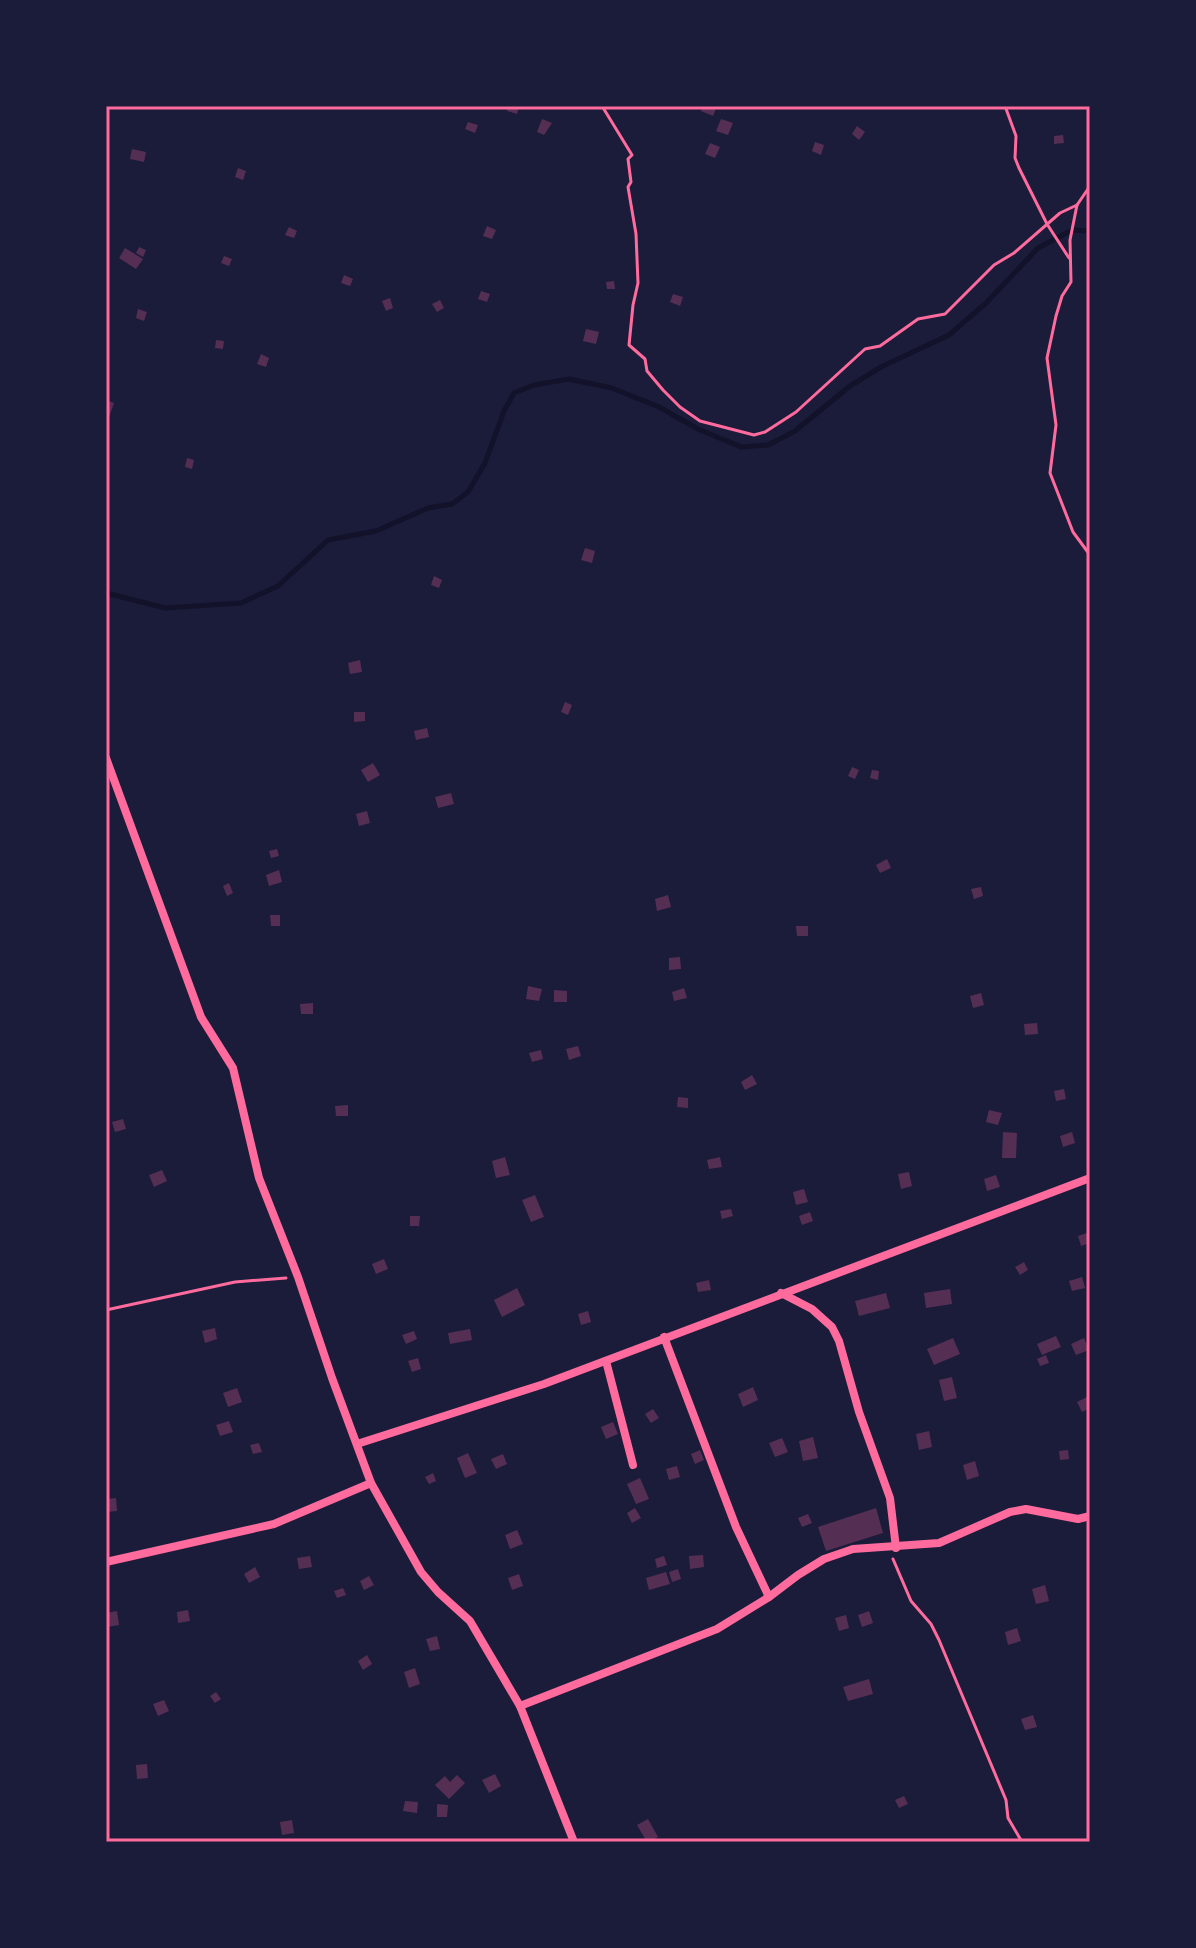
<svg xmlns="http://www.w3.org/2000/svg" width="1196" height="1948" font-family="'Space Grotesk',sans-serif">
  <style>
    .lines { fill: none; stroke-linecap: round; stroke-linejoin: round }
    .stream { stroke: #12122b; stroke-width: 5 }
    .building { fill: #542f53 }
    .path { stroke: #ff6b9d; stroke-width: 3 }
    .minor { stroke: #ff6b9d; stroke-width: 8 }
    .neatline { fill: none; stroke: #ff6b9d; stroke-width: 3 }
  </style>
  <rect width="100%" height="100%" fill="#1b1b3a"/>
  <g class="lines">
    <!-- stream -->
    <path class="stream" d="M106 593 165 608 241 603 278 586 328 540 376 531 428 508 452 504 468 492 485 463 504 411 514 393 534 385 569 379 612 388 659 407 698 429 741 447 768 445 795 431 850 386 881 367 949 335 986 303 1038 248 1072 230 1090 231"/>
  </g>
  <!-- building -->
  <g class="building">
    <path d="M509 106H519L517 114 507 111Z"/>
    <path d="M703 106H717L713 116 701 111Z"/>
    <path d="M542 119 552 123 544 135 537 132Z"/>
    <path d="M721 119 733 123 728 135 716 131Z"/>
    <path d="M468 122 478 125 475 133 465 129Z"/>
    <path d="M857 126 865 132 859 140 852 134Z"/>
    <path d="M1063 135 1064 143 1054 144V136Z"/>
    <path d="M815 142 824 145 821 155 812 151Z"/>
    <path d="M710 143 720 147 715 158 705 154Z"/>
    <path d="M132 149 146 152 144 162 130 159Z"/>
    <path d="M238 168 246 171 243 180 235 177Z"/>
    <path d="M487 226 496 230 492 239 483 236Z"/>
    <path d="M289 227 297 231 294 238 285 235Z"/>
    <path d="M139 247 146 250 143 257 136 253Z"/>
    <path d="M125 248 143 259 136 269 119 258Z"/>
    <path d="M224 256 232 259 229 266 221 263Z"/>
    <path d="M344 275 353 279 350 286 341 283Z"/>
    <path d="M614 281 615 289H607L606 282Z"/>
    <path d="M481 291 490 294 487 302 478 299Z"/>
    <path d="M673 294 683 297 680 306 670 302Z"/>
    <path d="M390 298 393 308 386 311 382 301Z"/>
    <path d="M440 300 444 308 437 312 432 304Z"/>
    <path d="M138 309 147 312 144 321 136 318Z"/>
    <path d="M586 329 599 332 596 344 583 341Z"/>
    <path d="M216 340 224 341 223 349 215 348Z"/>
    <path d="M261 354 269 358 266 367 257 364Z"/>
    <path d="M106 400 114 403 107 423H106Z"/>
    <path d="M187 458 194 460 192 469 185 467Z"/>
    <path d="M585 548 595 551 592 563 581 560Z"/>
    <path d="M434 576 442 580 439 588 431 585Z"/>
    <path d="M360 660 362 672 350 674 348 663Z"/>
    <path d="M565 702 572 705 568 715 561 712Z"/>
    <path d="M354 712H365V721L354 722Z"/>
    <path d="M427 728 429 737 416 740 414 731Z"/>
    <path d="M373 763 380 775 368 782 361 770Z"/>
    <path d="M852 767 859 770 855 779 848 776Z"/>
    <path d="M872 770 879 771 878 780 870 778Z"/>
    <path d="M451 793 454 804 438 808 435 797Z"/>
    <path d="M367 811 370 823 359 826 356 814Z"/>
    <path d="M277 849 279 856 271 858 269 851Z"/>
    <path d="M887 859 891 868 880 873 876 865Z"/>
    <path d="M279 870 282 882 269 886 266 875Z"/>
    <path d="M229 883 233 893 227 896 223 886Z"/>
    <path d="M981 887 983 896 974 899 971 889Z"/>
    <path d="M668 895 671 907 657 911 655 899Z"/>
    <path d="M270 915H280V926H271Z"/>
    <path d="M796 926H808V936H797Z"/>
    <path d="M680 957 681 969 669 970V958Z"/>
    <path d="M528 986 542 989 539 1001 526 999Z"/>
    <path d="M684 988 687 998 674 1001 672 992Z"/>
    <path d="M554 990 567 991V1002H554Z"/>
    <path d="M981 993 984 1005 973 1008 970 996Z"/>
    <path d="M313 1003V1014H301L300 1004Z"/>
    <path d="M1037 1023 1038 1034 1025 1035 1024 1024Z"/>
    <path d="M578 1046 581 1056 569 1060 566 1049Z"/>
    <path d="M541 1050 543 1059 532 1062 529 1053Z"/>
    <path d="M752 1075 757 1084 745 1090 741 1082Z"/>
    <path d="M1064 1089 1066 1099 1056 1101 1054 1091Z"/>
    <path d="M678 1097 688 1098V1108L677 1107Z"/>
    <path d="M348 1105V1116H336L335 1106Z"/>
    <path d="M989 1110 1002 1113 998 1125 986 1122Z"/>
    <path d="M123 1119 126 1129 115 1132 112 1122Z"/>
    <path d="M1003 1132 1017 1133 1016 1158H1002Z"/>
    <path d="M1072 1132 1075 1143 1063 1147 1060 1136Z"/>
    <path d="M505 1157 510 1175 496 1178 492 1161Z"/>
    <path d="M720 1157 722 1167 709 1169 707 1160Z"/>
    <path d="M162 1170 167 1181 154 1187 149 1175Z"/>
    <path d="M909 1172 912 1186 901 1189 898 1174Z"/>
    <path d="M996 1175 1000 1187 987 1191 984 1179Z"/>
    <path d="M804 1189 808 1202 796 1205 793 1192Z"/>
    <path d="M535 1195 544 1217 531 1222 522 1200Z"/>
    <path d="M731 1209 733 1216 722 1219 720 1211Z"/>
    <path d="M810 1212 813 1221 802 1225 799 1216Z"/>
    <path d="M410 1216H420L419 1226H410Z"/>
    <path d="M1087 1233 1090 1243 1081 1246 1078 1236Z"/>
    <path d="M384 1259 388 1269 376 1274 372 1264Z"/>
    <path d="M1024 1262 1028 1270 1020 1275 1015 1267Z"/>
    <path d="M1082 1277 1085 1288 1072 1291 1069 1281Z"/>
    <path d="M709 1280 711 1290 698 1292 696 1283Z"/>
    <path d="M517 1288 525 1305 502 1317 494 1300Z"/>
    <path d="M950 1289 952 1304 926 1308 924 1293Z"/>
    <path d="M886 1293 890 1308 859 1316 855 1301Z"/>
    <path d="M588 1311 591 1322 581 1325 578 1314Z"/>
    <path d="M215 1328 217 1339 205 1343 202 1331Z"/>
    <path d="M470 1329 472 1340 450 1344 448 1333Z"/>
    <path d="M414 1331 417 1339 406 1344 402 1335Z"/>
    <path d="M1056 1336 1061 1347 1042 1355 1037 1344Z"/>
    <path d="M953 1338 960 1354 934 1365 927 1349Z"/>
    <path d="M1084 1338 1089 1350 1076 1355 1071 1344Z"/>
    <path d="M1046 1355 1049 1363 1040 1366 1037 1359Z"/>
    <path d="M418 1358 421 1369 412 1372 408 1361Z"/>
    <path d="M952 1377 957 1398 944 1401 939 1380Z"/>
    <path d="M753 1387 758 1400 743 1407 738 1394Z"/>
    <path d="M237 1388 242 1402 228 1407 223 1393Z"/>
    <path d="M1089 1396 1090 1408 1082 1412 1077 1402Z"/>
    <path d="M653 1409 659 1418 651 1423 645 1414Z"/>
    <path d="M229 1421 233 1432 220 1436 216 1425Z"/>
    <path d="M613 1422 618 1434 606 1439 601 1427Z"/>
    <path d="M929 1431 932 1447 919 1450 916 1434Z"/>
    <path d="M813 1437 818 1458 803 1461 799 1441Z"/>
    <path d="M782 1438 788 1452 775 1457 769 1443Z"/>
    <path d="M259 1443 262 1452 253 1454 250 1445Z"/>
    <path d="M700 1450 704 1460 695 1464 691 1454Z"/>
    <path d="M1068 1450 1069 1459 1060 1460 1059 1451Z"/>
    <path d="M468 1453 477 1473 465 1478 457 1458Z"/>
    <path d="M503 1454 507 1464 496 1469 491 1459Z"/>
    <path d="M975 1461 979 1476 967 1480 963 1465Z"/>
    <path d="M677 1466 680 1477 669 1480 666 1469Z"/>
    <path d="M433 1473 436 1481 429 1484 425 1477Z"/>
    <path d="M640 1478 649 1499 636 1504 627 1484Z"/>
    <path d="M116 1498 117 1511 106 1512V1499Z"/>
    <path d="M635 1508 641 1518 632 1523 627 1513Z"/>
    <path d="M876 1508 883 1533 826 1551 818 1527Z"/>
    <path d="M808 1514 812 1523 802 1527 798 1518Z"/>
    <path d="M517 1530 523 1544 510 1549 505 1535Z"/>
    <path d="M703 1555 704 1567 690 1569 689 1556Z"/>
    <path d="M310 1556 312 1567 299 1569 297 1558Z"/>
    <path d="M664 1556 667 1565 657 1568 655 1559Z"/>
    <path d="M255 1567 260 1577 249 1583 244 1574Z"/>
    <path d="M678 1569 681 1579 672 1582 669 1572Z"/>
    <path d="M666 1572 670 1584 649 1590 646 1578Z"/>
    <path d="M519 1574 523 1586 512 1590 508 1578Z"/>
    <path d="M369 1576 374 1585 364 1590 360 1581Z"/>
    <path d="M1045 1585 1049 1601 1036 1604 1032 1589Z"/>
    <path d="M343 1588 346 1595 337 1598 334 1591Z"/>
    <path d="M188 1610 190 1621 178 1623 177 1612Z"/>
    <path d="M117 1611 119 1625 107 1627 106 1613Z"/>
    <path d="M869 1611 873 1623 862 1627 858 1615Z"/>
    <path d="M846 1615 849 1628 839 1631 835 1618Z"/>
    <path d="M1017 1628 1021 1641 1008 1645 1005 1632Z"/>
    <path d="M437 1636 440 1649 430 1651 426 1639Z"/>
    <path d="M367 1655 372 1664 363 1670 358 1661Z"/>
    <path d="M415 1668 420 1684 409 1688 404 1672Z"/>
    <path d="M869 1679 873 1694 848 1701 843 1687Z"/>
    <path d="M216 1692 221 1699 215 1703 210 1696Z"/>
    <path d="M164 1700 169 1711 158 1716 153 1704Z"/>
    <path d="M1033 1715 1037 1727 1025 1730 1021 1719Z"/>
    <path d="M147 1764 148 1778 137 1779 136 1765Z"/>
    <path d="M495 1774 501 1786 489 1793 482 1780Z"/>
    <path d="M457 1775 465 1783 449 1799 435 1785 445 1776 450 1782Z"/>
    <path d="M904 1796 908 1804 899 1808 895 1800Z"/>
    <path d="M405 1801 418 1802 417 1813 403 1811Z"/>
    <path d="M437 1804 448 1805 447 1817H437Z"/>
    <path d="M648 1819 658 1837 650 1842H647L637 1825Z"/>
    <path d="M292 1820 294 1833 282 1835 280 1822Z"/>
  </g>
  <g class="lines">
    <!-- path -->
    <g class="path">
      <path d="M602 106 632 155 628 159 631 182 628 187 636 234 638 283 633 305 629 345 645 359 647 371 663 390 680 407 700 421 754 435 765 432 796 412 865 349 880 346 918 319 945 314 994 265 1014 253 1060 213 1077 205"/>
      <path d="M1005 106 1016 136 1015 158 1019 168 1047 224 1069 258"/>
      <path d="M1090 186 1077 205 1070 240 1071 282 1062 296 1056 316 1047 358 1056 425 1050 473 1073 532 1090 555"/>
      <path d="M106 1310 235 1282 286 1278"/>
      <path d="M893 1559 911 1601 931 1624 939 1640 1006 1800 1008 1818 1022 1842"/>
    </g>
    <!-- minor -->
    <g class="minor">
      <path d="M106 758 201 1017 233 1068 259 1178 298 1277 332 1378 371 1483 421 1572 438 1592 470 1621 520 1706 574 1842"/>
      <path d="M781 1293 812 1309 832 1327 839 1341 859 1412 890 1498 896 1548"/>
      <path d="M664 1337 736 1527 769 1597"/>
      <path d="M606 1361 633 1465"/>
      <path d="M357 1444 544 1384 1090 1178"/>
      <path d="M106 1562 274 1524 371 1483"/>
      <path d="M520 1706 717 1629 769 1597 798 1575 824 1559 853 1549 939 1543 1010 1512 1026 1509 1078 1519 1090 1516"/>
    </g>
  </g>
  <!-- border -->
  <rect width="1196" height="1948" fill="none" stroke="#1b1b3a" stroke-width="216"/>
  <rect x="108" y="108" width="980" height="1732" class="neatline"/>
</svg>
